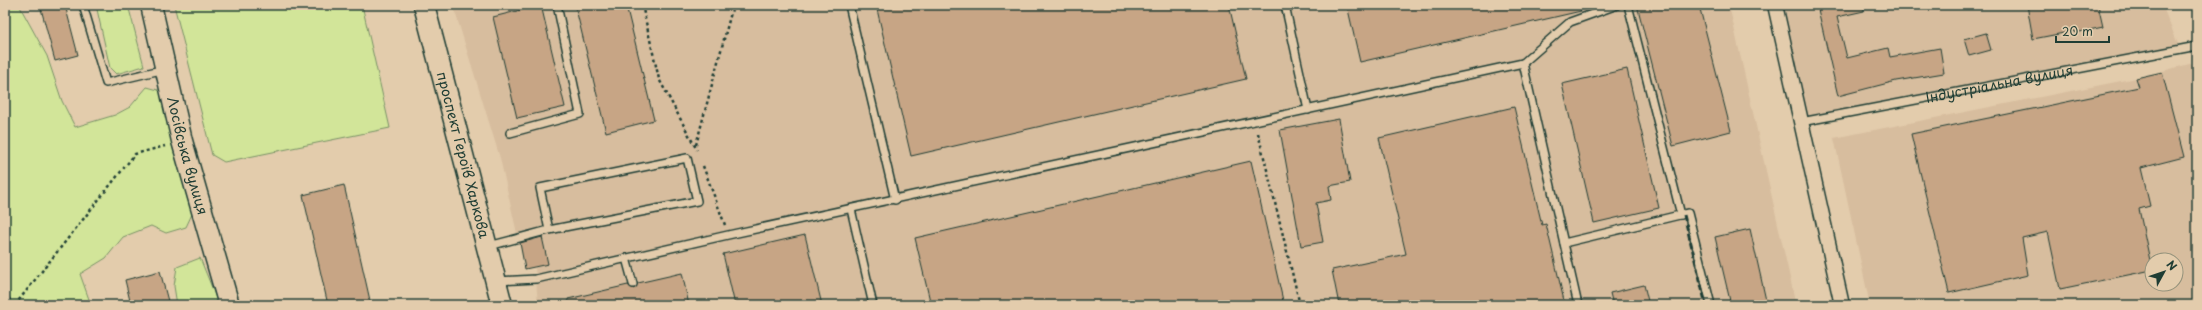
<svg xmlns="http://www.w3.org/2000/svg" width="2202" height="310" font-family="'Playpen Sans',sans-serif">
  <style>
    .built { fill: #d7bd9e; fill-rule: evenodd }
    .green { fill: #d2e599; stroke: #789166 }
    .building { fill: #c7a585; stroke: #1f3d34 }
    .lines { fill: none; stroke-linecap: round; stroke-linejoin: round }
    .lane-casing { stroke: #1f3d34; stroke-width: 10 }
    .street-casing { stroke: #1f3d34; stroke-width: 17 }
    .secondary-casing { stroke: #1f3d34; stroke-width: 23 }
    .path { stroke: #1f3d34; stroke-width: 2.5; stroke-dasharray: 3 3; stroke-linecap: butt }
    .lane { stroke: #e3ccac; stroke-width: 7 }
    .street { stroke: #e3ccac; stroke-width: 14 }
    .secondary { stroke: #e3ccac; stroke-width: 20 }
    .rail { stroke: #1f3d34; stroke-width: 3; stroke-dasharray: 6 3; stroke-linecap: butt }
    .labels { text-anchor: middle; stroke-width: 3; stroke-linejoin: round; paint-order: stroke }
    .street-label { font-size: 14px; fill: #1f3d34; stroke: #e3ccac }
  </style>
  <rect width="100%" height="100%" fill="#e3ccac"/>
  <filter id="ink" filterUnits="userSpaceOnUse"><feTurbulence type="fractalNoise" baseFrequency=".025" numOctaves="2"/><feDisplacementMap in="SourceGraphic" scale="8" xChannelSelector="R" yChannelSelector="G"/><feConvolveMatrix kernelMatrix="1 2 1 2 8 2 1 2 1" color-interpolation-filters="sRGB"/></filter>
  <g filter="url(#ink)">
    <!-- built -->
    <g class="built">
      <path d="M453 5H1729L1796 305H538L535 267 525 269 500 158Z"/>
      <path d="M1775 5H2162L2180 49 1801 122Z"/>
      <path d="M2197 62V305H1870L1834 138 2136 78ZM2152 260H2176V284H2152Z"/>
    </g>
    <!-- green -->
    <g class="green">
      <path d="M5 5H19L47 56 62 101 75 127 115 115 130 107 147 87 162 91 193 212 186 227 166 233 151 226 123 237 106 258 80 274 91 305H5Z"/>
      <path d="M96 5H128L144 66 116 74 110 68Z"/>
      <path d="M174 5H362L390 128 224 162 212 155Z"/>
      <path d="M200 258 219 305H177L174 286 177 267Z"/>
    </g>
    <!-- building -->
    <g class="building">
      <path d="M40 5H65L78 55 55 61Z"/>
      <path d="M541 5 565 107 517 118 493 17Z"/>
      <path d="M575 5H626L654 120 606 132Z"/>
      <path d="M876 5H1229L1246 79 911 156Z"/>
      <path d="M1347 5H1580L1581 11 1360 62Z"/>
      <path d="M1637 5H1699L1731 131 1673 146Z"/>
      <path d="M1817 5H1864V11L1837 17 1847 58 1888 48 1890 57 1940 48 1944 73 1896 81 1838 96Z"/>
      <path d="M2027 5H2098L2103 27 2075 33 2074 31 2033 39Z"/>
      <path d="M1986 33 1991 50 1969 56 1964 39Z"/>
      <path d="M1627 69 1659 208 1594 223 1562 84Z"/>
      <path d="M2162 72 2184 157 2141 168 2150 206 2139 209 2152 270 2060 289 2048 232 2022 238 2028 275 1949 293 1911 134 2139 87 2136 78Z"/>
      <path d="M1514 107 1542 225 1546 224 1565 305H1339L1332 270 1406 254 1379 138Z"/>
      <path d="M1339 119 1350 182 1329 186 1331 200 1316 203 1323 242 1301 246 1280 130Z"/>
      <path d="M1251 161 1284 305H931L915 238Z"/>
      <path d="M344 185 371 305H328L303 195Z"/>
      <path d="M1750 229 1767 305H1731L1715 237Z"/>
      <path d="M805 235 822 305H735L723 254Z"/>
      <path d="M542 237 548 264 525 269 520 243Z"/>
      <path d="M160 271 169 305H131L125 280Z"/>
      <path d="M682 273 689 305H568V299L628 285 634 289 638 283Z"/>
      <path d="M1644 285 1649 305H1613L1610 293Z"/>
    </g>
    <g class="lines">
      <defs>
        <g id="lane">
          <path d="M83 5 106 83 165 69"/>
          <path d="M849 5 895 200"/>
          <path d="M1285 5 1308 110"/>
          <path d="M1628 5 1681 215"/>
          <path d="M1523 63 1570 22 1617 5"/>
          <path id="s1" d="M1801 122 2197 46"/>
          <path d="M510 133 580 114 557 5"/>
          <path d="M851 209 873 305"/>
          <path d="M1564 243 1688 213 1711 305"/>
          <path d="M489 246 549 230 697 201 687 158 540 188 549 230"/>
          <path d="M626 258 633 284"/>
          <path d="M497 281 536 279 728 235 1523 63 1578 305"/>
        </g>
        <path id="street" d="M1775 5 1842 305"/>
        <g id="secondary">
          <path id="s2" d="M151 5 182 141 229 305"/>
          <path id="s3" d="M424 5 502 305"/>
        </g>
      </defs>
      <!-- lane casing -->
      <use href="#lane" class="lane-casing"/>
      <!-- street casing -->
      <use href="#street" class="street-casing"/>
      <!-- secondary casing -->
      <use href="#secondary" class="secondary-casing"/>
      <!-- path -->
      <g class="path">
        <path d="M642 5 659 79 697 150"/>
        <path d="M1258 133 1300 305"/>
        <path d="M696 145 733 5"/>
        <path d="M703 166 725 225"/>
        <path d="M5 286 11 305"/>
        <path d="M15 305 135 154 165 146"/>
      </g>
      <!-- lane -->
      <use href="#lane" class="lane"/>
      <!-- street -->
      <use href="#street" class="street"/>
      <!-- secondary -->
      <use href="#secondary" class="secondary"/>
      <!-- rail -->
      <path class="rail" d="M1684 215 1706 305"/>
    </g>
  </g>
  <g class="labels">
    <!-- street labels -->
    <g class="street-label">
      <text dy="5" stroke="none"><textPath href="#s1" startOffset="202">Індустріальна вулиця</textPath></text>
      <text dy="5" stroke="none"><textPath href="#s3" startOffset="155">проспект Героїв Харкова</textPath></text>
      <text dy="5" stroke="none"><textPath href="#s2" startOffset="155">Лосівська вулиця</textPath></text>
    </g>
  </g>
  <!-- margin -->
  <rect width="2202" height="310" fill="none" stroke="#e3ccac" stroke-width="20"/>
  <rect x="10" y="10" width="2182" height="290" fill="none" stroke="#1f3d34" stroke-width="1.5" filter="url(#ink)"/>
  <!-- north arrow -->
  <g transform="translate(2164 272) rotate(50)"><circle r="19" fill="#e3ccac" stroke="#95937c"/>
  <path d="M0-3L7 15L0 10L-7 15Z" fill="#1f3d34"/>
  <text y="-6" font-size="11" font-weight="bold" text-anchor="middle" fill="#1f3d34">N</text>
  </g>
  <!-- scale -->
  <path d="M2056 36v6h53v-6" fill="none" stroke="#1f3d34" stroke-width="2"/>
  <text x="2062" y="36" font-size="12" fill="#1f3d34" stroke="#e3ccac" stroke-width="3" paint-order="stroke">20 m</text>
</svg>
